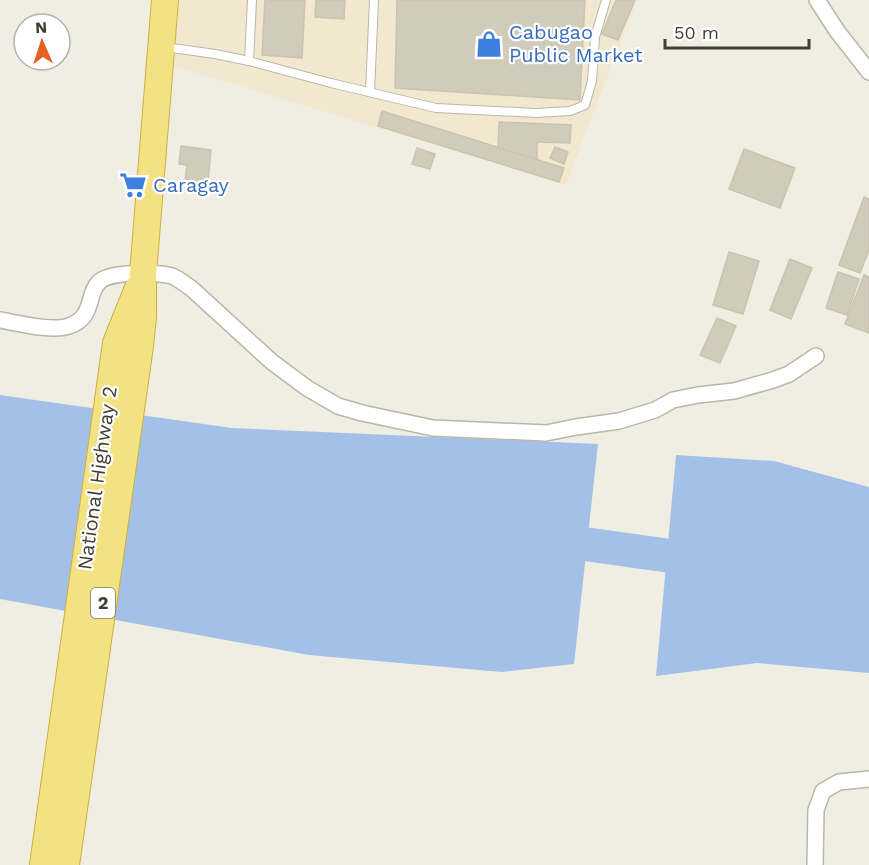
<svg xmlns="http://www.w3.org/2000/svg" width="869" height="865" font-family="'Work Sans',sans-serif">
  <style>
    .commercial { fill: #f1e8cf }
    .water { fill: #a3c1e8 }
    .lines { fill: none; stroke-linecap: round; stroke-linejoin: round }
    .river { stroke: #a3c1e8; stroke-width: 34 }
    .building { fill: #d0cbba; stroke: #cac4ae; stroke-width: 1.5 }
    .service-casing { stroke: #bab7a7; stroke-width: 10 }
    .minor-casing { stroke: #bab7a7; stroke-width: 18 }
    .trunk-casing { stroke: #ceb03f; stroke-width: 28 }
    .service { stroke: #fff; stroke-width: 8 }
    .minor { stroke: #fff; stroke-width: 15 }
    .trunk { stroke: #f3e282; stroke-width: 26 }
    .labels { text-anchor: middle; stroke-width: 4.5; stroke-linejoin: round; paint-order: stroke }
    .shield { fill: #fff; stroke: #7a7871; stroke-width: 1.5 }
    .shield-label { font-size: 18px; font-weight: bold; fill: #413e34 }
    .shop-label { font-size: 20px; fill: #366cbe; stroke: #fff; text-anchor: start }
    .street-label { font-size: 20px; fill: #413e34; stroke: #fff }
  </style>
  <rect width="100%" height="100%" fill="#f0eee3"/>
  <!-- commercial -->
  <path class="commercial" d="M178 0H637L566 185 174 66Z"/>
  <!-- water -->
  <g class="water">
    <path d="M0 395 232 428 598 444 574 664 502 672 309 655 0 599Z"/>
    <path d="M676 455 774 461 869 487V673L757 663 656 676Z"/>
  </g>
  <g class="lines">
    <!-- river -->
    <path class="river" d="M541 538 714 562"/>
  </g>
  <!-- building -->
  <g class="building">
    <path d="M265 0H305L302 58 262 55Z"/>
    <path d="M316 0H345L344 19 315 17Z"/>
    <path d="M397 0H585L580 100 395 88Z"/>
    <path d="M616 0H635L618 40 602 34Z"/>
    <path d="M382 111 564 168 559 182 378 126Z"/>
    <path d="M499 122 571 125 570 143 537 142V159L498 148Z"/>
    <path d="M181 146 211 150 208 182 185 180 187 165 179 164Z"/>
    <path d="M555 147 568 152 564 164 550 158Z"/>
    <path d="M417 148 435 154 430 169 412 164Z"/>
    <path d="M744 149 795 168 780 208 729 189Z"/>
    <path d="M864 197 869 199V250L860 273 839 265Z"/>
    <path d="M729 252 759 261 743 314 713 305Z"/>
    <path d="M790 259 812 268 791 319 770 310Z"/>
    <path d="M838 272 859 279 847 315 826 308Z"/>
    <path d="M864 275 869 277V333L845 324Z"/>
    <path d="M717 318 736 326 720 363 700 355Z"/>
  </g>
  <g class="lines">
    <defs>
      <g id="service">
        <path d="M165 47 215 54 249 61 331 83 436 108 536 113 570 111 585 105 592 81 595 37 606 0"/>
        <path d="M249 61 252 0"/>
        <path d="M370 92 374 0"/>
      </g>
      <g id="minor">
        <path d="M817 0 837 31 869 72"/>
        <path d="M0 320C18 323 52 332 69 326 95 317 86 295 99 282 109 271 158 272 172 276 179 279 185 284 192 289L272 362 307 388 338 406 362 413 433 428 546 433 576 427 619 421 655 410 673 400 698 395 734 391 773 380 789 374 816 356"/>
        <path d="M815 865 816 810 823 791 839 782 869 779"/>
      </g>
      <g id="trunk">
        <path d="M43 865 116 343 138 288"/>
        <path d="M66 865 140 346 143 317V274L165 0"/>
      </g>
    </defs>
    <!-- service casing -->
    <use href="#service" class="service-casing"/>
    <!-- minor casing -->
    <use href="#minor" class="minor-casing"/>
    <!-- trunk casing -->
    <use href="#trunk" class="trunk-casing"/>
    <!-- service -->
    <use href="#service" class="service"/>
    <!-- minor -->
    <use href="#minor" class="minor"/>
    <!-- trunk -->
    <use href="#trunk" class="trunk"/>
  </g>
  <!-- icons -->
  <defs>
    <symbol id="shop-bare" viewBox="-9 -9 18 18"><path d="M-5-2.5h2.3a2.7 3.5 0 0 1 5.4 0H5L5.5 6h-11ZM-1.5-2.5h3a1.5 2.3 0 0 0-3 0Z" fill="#3f7fe0" stroke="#fff" stroke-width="2.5" paint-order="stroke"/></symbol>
    <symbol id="supermarket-bare" viewBox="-9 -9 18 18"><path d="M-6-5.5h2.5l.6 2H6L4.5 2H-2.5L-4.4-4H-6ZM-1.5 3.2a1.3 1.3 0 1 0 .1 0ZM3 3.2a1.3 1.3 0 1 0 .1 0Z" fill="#3f7fe0" stroke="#fff" stroke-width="2.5" paint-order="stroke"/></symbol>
  </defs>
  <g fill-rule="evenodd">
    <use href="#shop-bare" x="470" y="25" width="38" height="38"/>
    <use href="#supermarket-bare" x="114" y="166" width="38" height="38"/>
  </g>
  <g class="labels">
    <!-- shield labels -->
    <rect class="shield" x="91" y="588" width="24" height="30" rx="4.5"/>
    <g class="shield-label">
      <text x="103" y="609">2</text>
    </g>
    <!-- shop labels -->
    <g class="shop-label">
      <text x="509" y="39">Cabugao<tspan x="509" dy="23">Public Market</tspan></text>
      <text x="153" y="192">Caragay</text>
    </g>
    <!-- street labels -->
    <g class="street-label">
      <text transform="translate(97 478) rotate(-82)" y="7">National Highway 2</text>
    </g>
  </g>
  <!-- north arrow -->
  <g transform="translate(42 42) rotate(357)"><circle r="28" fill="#ffffff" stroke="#b3b2ae" stroke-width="1.5"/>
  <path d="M0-4.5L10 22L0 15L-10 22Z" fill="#e66023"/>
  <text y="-9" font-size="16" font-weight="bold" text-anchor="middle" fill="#413e34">N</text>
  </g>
  <!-- scale -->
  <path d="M665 39v9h144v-9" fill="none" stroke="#413e34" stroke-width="3"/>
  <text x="674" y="39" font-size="18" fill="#413e34" stroke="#ffffff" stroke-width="4.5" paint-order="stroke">50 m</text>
</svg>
